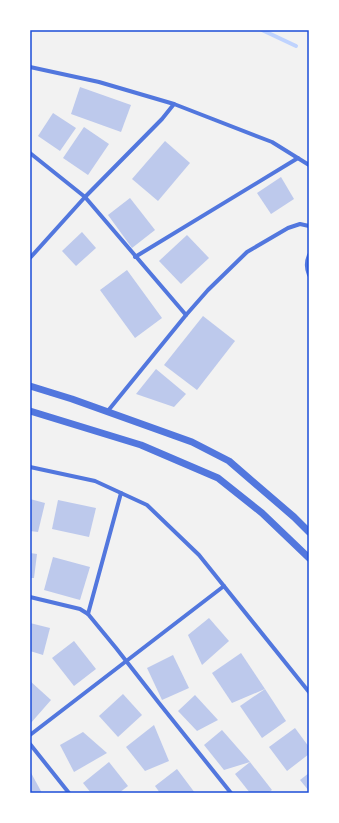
<svg xmlns="http://www.w3.org/2000/svg" width="339" height="823" font-family="'Noto Sans',sans-serif">
  <style>
    .lines { fill: none; stroke-linecap: round; stroke-linejoin: round }
    .stream { stroke: #bfd3fe; stroke-width: 4 }
    .building { fill: #bdc9ec }
    .minor { stroke: #5277de; stroke-width: 4 }
    .tertiary { stroke: #5277de; stroke-width: 7 }
    .neatline { fill: none; stroke: #1d4ed8; stroke-width: 1.5 }
  </style>
  <rect width="100%" height="100%" fill="#f2f2f2"/>
  <g class="lines">
    <!-- stream -->
    <path class="stream" d="M262 30 296 46"/>
  </g>
  <!-- building -->
  <g class="building">
    <path d="M80 87 131 105 121 132 71 114Z"/>
    <path d="M53 113 76 128 60 151 38 136Z"/>
    <path d="M84 127 109 144 88 175 63 158Z"/>
    <path d="M165 141 190 163 158 201 132 179Z"/>
    <path d="M281 177 294 199 271 214 257 193Z"/>
    <path d="M130 198 155 230 132 248 108 215Z"/>
    <path d="M82 232 96 248 76 266 62 251Z"/>
    <path d="M187 235 209 258 181 284 159 261Z"/>
    <path d="M127 270 162 318 135 338 100 290Z"/>
    <path d="M203 316 235 341 197 390 164 365Z"/>
    <path d="M156 369 186 394 174 407 136 394Z"/>
    <path d="M30 499 45 503 38 532 30 531Z"/>
    <path d="M58 500 96 508 89 537 52 529Z"/>
    <path d="M30 553 37 554 34 578H30Z"/>
    <path d="M53 557 90 567 80 600 44 590Z"/>
    <path d="M209 618 229 641 202 665 188 635Z"/>
    <path d="M30 623 50 628 43 655 30 651Z"/>
    <path d="M74 641 96 669 74 686 52 658Z"/>
    <path d="M241 653 265 689 232 703 212 673Z"/>
    <path d="M173 655 189 688 162 700 147 668Z"/>
    <path d="M30 681 51 700 30 724Z"/>
    <path d="M265 689 286 721 262 738 240 706Z"/>
    <path d="M123 694 142 715 118 737 99 716Z"/>
    <path d="M195 695 218 720 197 731 178 711Z"/>
    <path d="M154 725 169 761 145 771 126 747Z"/>
    <path d="M295 728 309 747V754L287 771 269 747Z"/>
    <path d="M222 730 250 762 224 770 204 745Z"/>
    <path d="M83 732 107 753 74 772 60 745Z"/>
    <path d="M109 762 128 786 119 793H91L83 783Z"/>
    <path d="M250 762 272 790 268 793H250L235 774Z"/>
    <path d="M177 769 195 793H160L155 786Z"/>
    <path d="M30 771 42 793H30Z"/>
    <path d="M309 773V791L300 780Z"/>
  </g>
  <g class="lines">
    <!-- minor -->
    <g class="minor">
      <path d="M30 67 99 82 174 104"/>
      <path d="M30 153 85 197 186 315"/>
      <path d="M309 255C306 262 306 268 309 275"/>
      <path d="M135 257 298 158"/>
      <path d="M30 258 85 197 162 119 174 104 272 142 309 165"/>
      <path d="M107 412 186 315 208 290 247 252 288 228 300 224 309 226"/>
      <path d="M30 467 95 481 147 505 199 555 309 692"/>
      <path d="M30 597 80 609 88 614 116 648 159 703 231 793"/>
      <path d="M88 614 121 493"/>
      <path d="M30 735 224 586"/>
      <path d="M30 744 69 793"/>
    </g>
    <!-- tertiary -->
    <g class="tertiary">
      <path d="M30 386 72 399 192 442 229 461 294 517 309 532"/>
      <path d="M30 411 141 445 218 478 262 513 309 558"/>
    </g>
  </g>
  <!-- border -->
  <rect width="339" height="823" fill="none" stroke="#ffffff" stroke-width="62"/>
  <rect x="31" y="31" width="277" height="761" class="neatline"/>
</svg>
